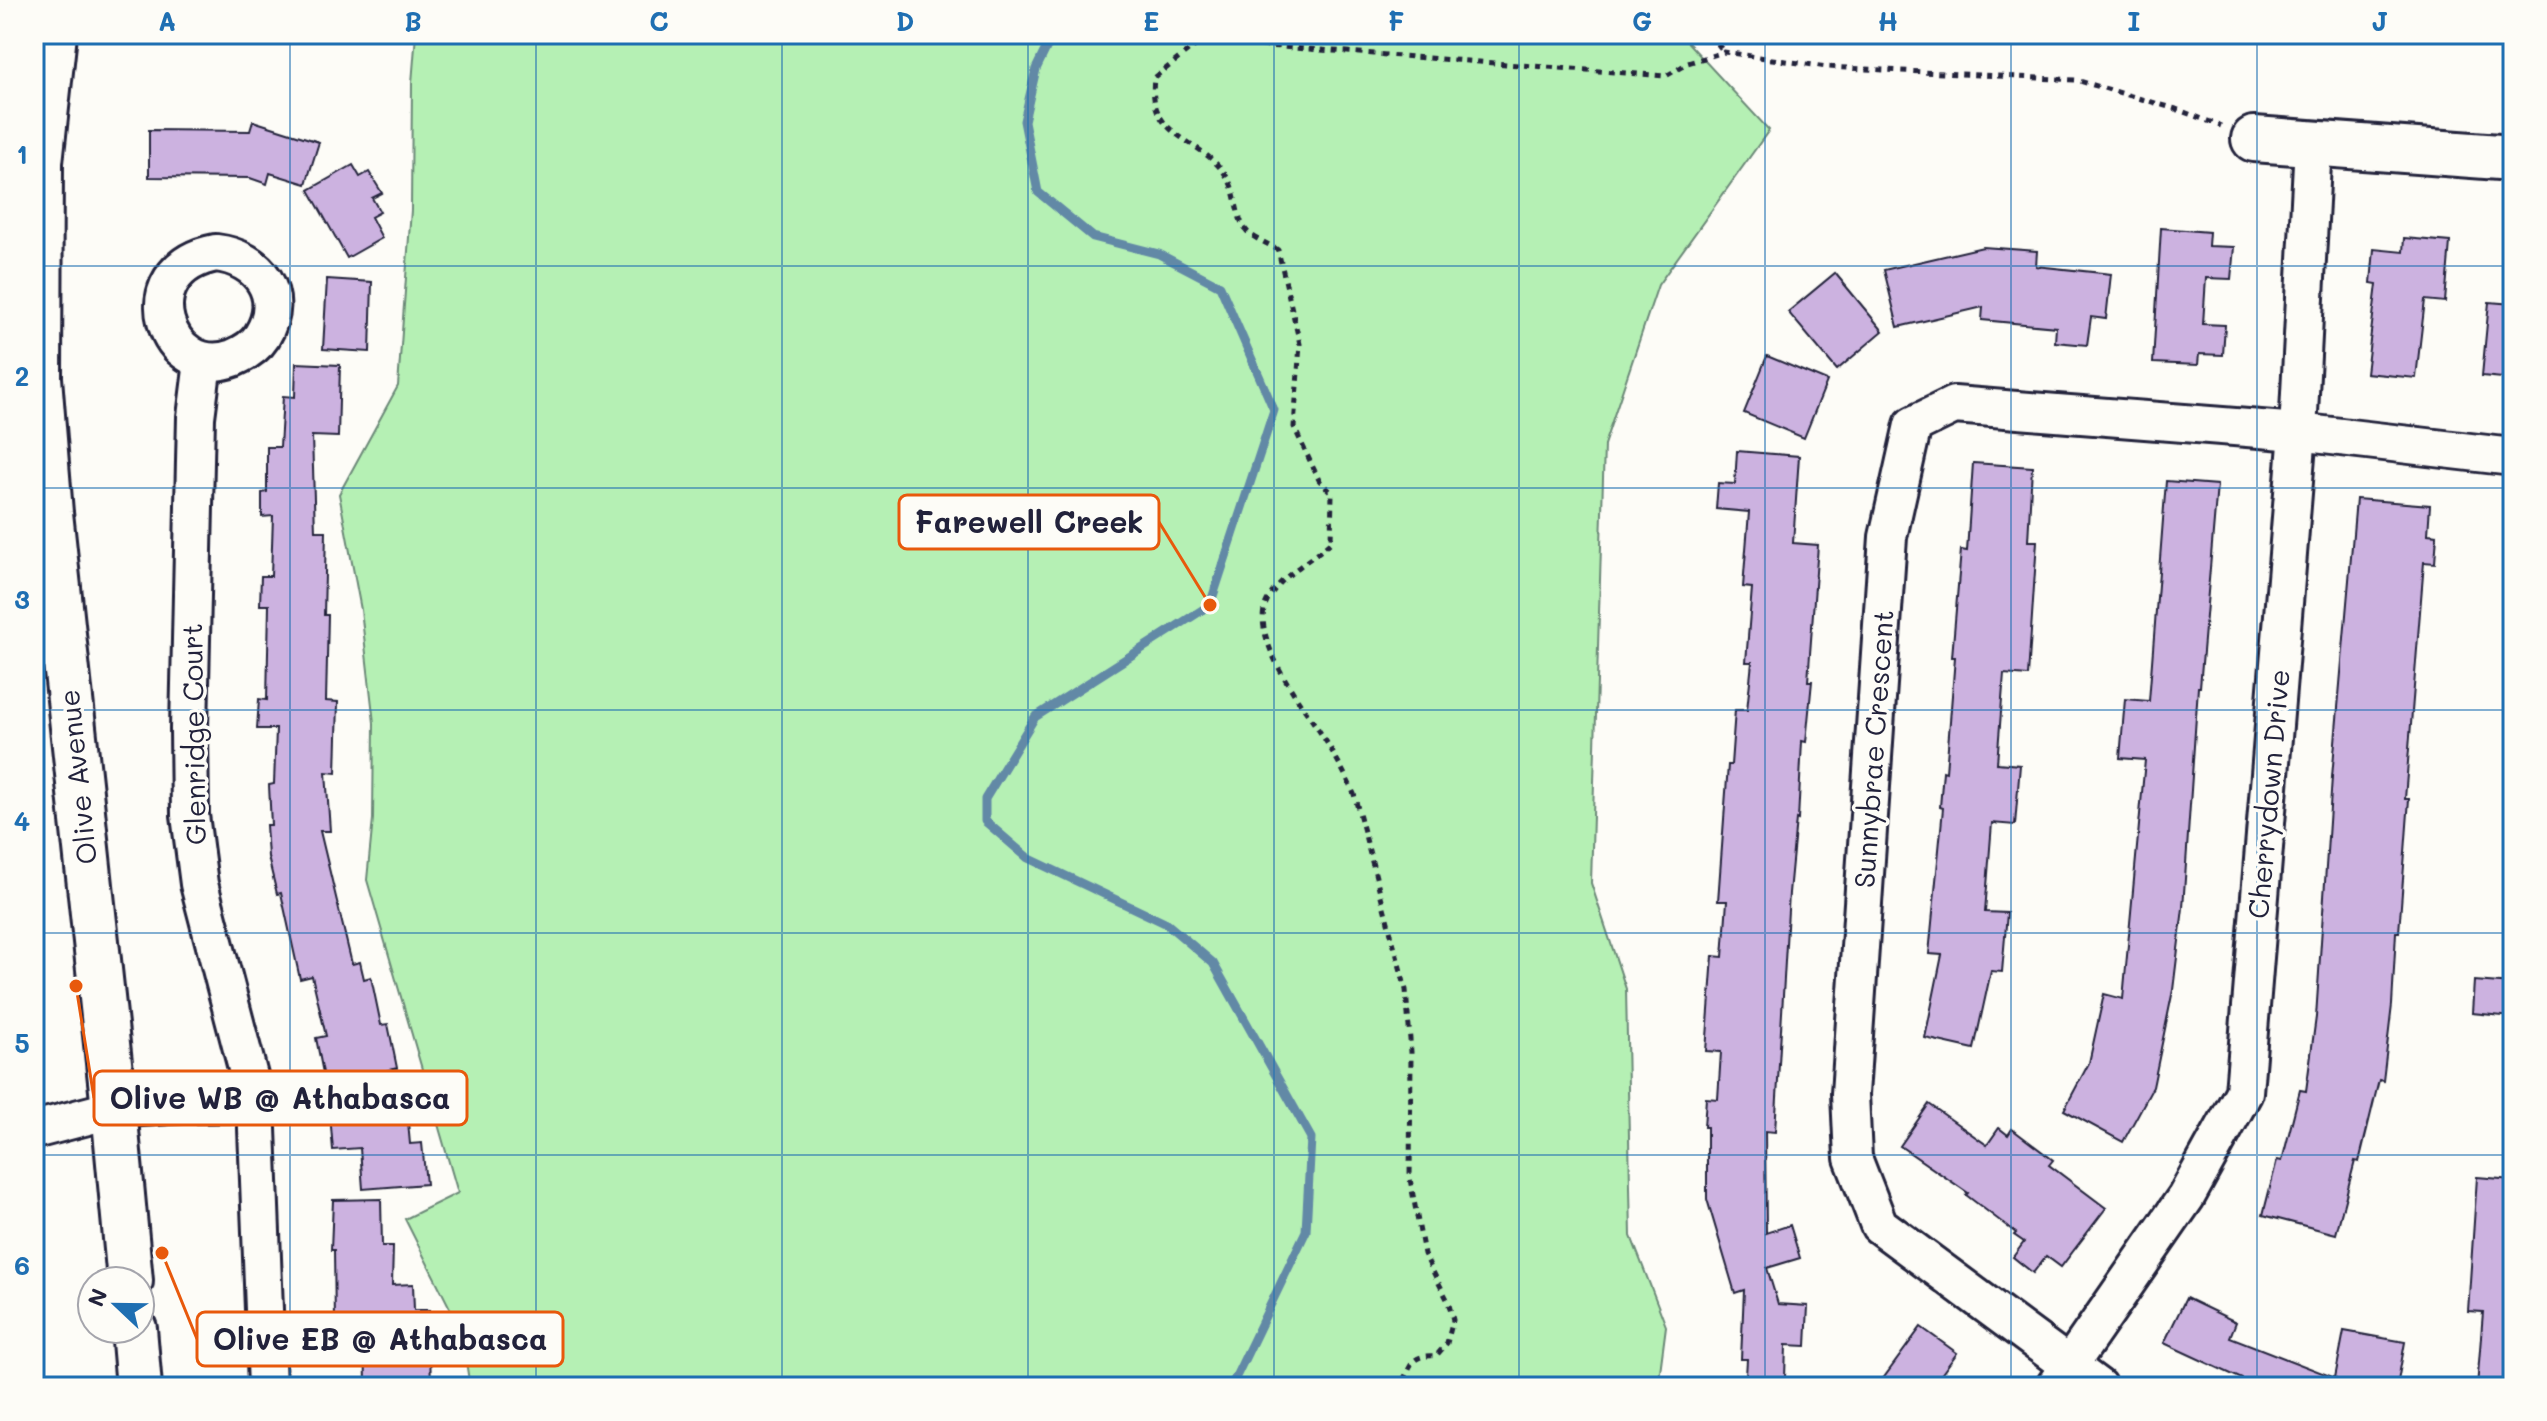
<svg xmlns="http://www.w3.org/2000/svg" width="2547" height="1421" font-family="Mali,sans-serif">
  <style>
    .green { fill: #b5f0b4; stroke: #6c8978; stroke-width: 2 }
    .lines { fill: none; stroke-linecap: round; stroke-linejoin: round }
    .stream { stroke: #6289a6; stroke-width: 9 }
    .building { fill: #ccb2e0; stroke: #22223b; stroke-width: 2 }
    .street-casing { stroke: #22223b; stroke-width: 42 }
    .secondary-casing { stroke: #22223b; stroke-width: 50 }
    .path { stroke: #22223b; stroke-width: 5; stroke-dasharray: 6 6; stroke-linecap: butt }
    .street { stroke: #fdfcf7; stroke-width: 36 }
    .secondary { stroke: #fdfcf7; stroke-width: 44 }
    .grid { fill: none; stroke: #1f6fb2; stroke-width: 2; stroke-opacity: 0.55 }
    .labels { text-anchor: middle; stroke-width: 7; stroke-linejoin: round; paint-order: stroke }
    .street-label { font-size: 28px; fill: #22223b; stroke: #fdfcf7 }
    .leader { fill: none; stroke: #e8590c; stroke-width: 3 }
    .callout-dot { fill: #e8590c; stroke: #fdfcf7; stroke-width: 3 }
    .callout { fill: #fdfcf7; stroke: #e8590c; stroke-width: 3 }
    .callout-label { font-size: 30px; text-anchor: middle; font-weight: bold; fill: #22223b }
    .neatline { fill: none; stroke: #1f6fb2; stroke-width: 3 }
    .grid-label { font-size: 26px; text-anchor: middle; font-weight: bold; fill: #1f6fb2 }
  </style>
  <rect width="100%" height="100%" fill="#fdfcf7"/>
  <filter id="ink" filterUnits="userSpaceOnUse"><feTurbulence type="fractalNoise" baseFrequency=".0125" numOctaves="2"/><feDisplacementMap in="SourceGraphic" scale="16" xChannelSelector="R" yChannelSelector="G"/><feConvolveMatrix kernelMatrix="1 2 1 2 8 2 1 2 1" color-interpolation-filters="sRGB"/></filter>
  <g filter="url(#ink)">
    <!-- green -->
    <path class="green" d="M416 34H1680L1769 130 1658 285 1604 445 1591 883 1626 989 1631 1236 1666 1326 1658 1387H470L461 1330 405 1219 458 1193 367 880 373 819 374 723 361 610 339 494 398 386 411 210 412 83Z"/>
    <g class="lines">
      <!-- stream -->
      <path class="stream" d="M1053 34 1036 69 1024 121 1038 192 1093 237 1159 254 1220 286 1274 410 1210 605 1035 717 985 799V821L1028 858 1167 924 1213 963 1311 1138 1306 1231 1231 1387"/>
    </g>
    <!-- building -->
    <g class="building">
      <path d="M253 121 319 142 306 184 270 173 267 184 250 178 149 177V130L250 131Z"/>
      <path d="M353 165 360 177 369 172 382 193 372 198 380 212 371 217 382 238 347 258 309 190Z"/>
      <path d="M2161 228 2209 232 2208 246 2234 247 2231 279 2206 278 2203 324 2225 325 2223 355 2199 354 2198 365 2153 363Z"/>
      <path d="M2404 238 2450 242 2445 302 2425 300 2416 378 2366 373 2377 284 2371 283 2374 249 2403 252Z"/>
      <path d="M1983 247 2037 251 2036 266 2111 274 2106 319 2091 317 2087 345 2055 342 2056 327 1982 320 1983 307 1898 327 1884 270Z"/>
      <path d="M1835 273 1883 331 1837 370 1788 312Z"/>
      <path d="M327 279 372 282 370 352 323 349Z"/>
      <path d="M2489 302 2513 304V379L2482 376Z"/>
      <path d="M1767 356 1827 381 1804 438 1744 413Z"/>
      <path d="M296 363 340 365 338 437 312 436 315 531H326L324 615H328L326 701 338 702 336 773 326 772 330 831H320L352 964 360 962 364 979 371 977 381 1025 388 1024 397 1068 386 1071 394 1112 407 1111 410 1144 422 1143 426 1184 363 1189 360 1148 333 1150 329 1103 316 1038 326 1036 312 976 300 979 281 893 277 894 268 857 266 825H271L269 785 274 784 276 729H257L259 699 267 700 269 605H260L261 576H271L273 516 262 517V493L267 492V447H280L283 396 295 397Z"/>
      <path d="M1737 451 1799 456 1793 543 1818 545 1808 681H1812L1806 742 1802 741 1798 820 1796 819 1789 893 1775 1132 1765 1131 1766 1233 1790 1225 1800 1258 1767 1268 1778 1304 1808 1306 1806 1346 1786 1345 1785 1378 1746 1376 1747 1359H1741L1744 1290 1735 1293 1707 1199V1127H1704L1706 1098 1718 1099 1721 1052 1706 1051 1713 956 1723 957 1727 901H1718L1728 765H1731L1735 710H1747L1752 662H1746L1752 588 1743 587 1749 512 1716 509 1718 483 1735 484Z"/>
      <path d="M1973 463 2032 467 2028 541H2037L2028 676 2004 674 1997 763 2020 765 2015 825 1992 823 1985 912 2007 913 2002 972 1991 971 1974 1049 1925 1038 1942 955 1929 954 1943 808 1940 807 1943 771 1946 772 1955 657H1952L1961 550 1967 551Z"/>
      <path d="M2166 481 2217 485 2200 687H2198L2183 908 2173 990 2153 1087 2123 1142 2064 1110 2089 1063 2104 994 2123 999 2145 760 2120 758 2125 699 2149 701Z"/>
      <path d="M2356 499 2430 505 2428 534 2437 535 2435 563 2424 562 2405 799H2409L2399 932H2396L2392 1005 2383 1081 2379 1080 2359 1162 2355 1161 2336 1234 2263 1215 2277 1160 2282 1161 2300 1090 2306 1091 2316 1017 2332 777Z"/>
      <path d="M2474 981 2513 984V1017L2472 1013Z"/>
      <path d="M1929 1104 1987 1145 1999 1128 2008 1135 2012 1129 2053 1160 2049 1165 2106 1208 2061 1267 2046 1256 2033 1273 2013 1257 2024 1242 2014 1235 2016 1233 1966 1195 1968 1193 1900 1146Z"/>
      <path d="M2477 1177 2513 1180V1387H2477L2483 1312 2468 1311Z"/>
      <path d="M381 1199 382 1246H393L392 1285 413 1284 414 1310H429L431 1387H366L365 1321 335 1322 334 1250H331L333 1200Z"/>
      <path d="M2186 1298 2236 1322 2230 1337 2335 1378 2344 1331 2405 1342 2397 1387H2239L2242 1379 2164 1343Z"/>
      <path d="M1921 1327 1957 1353 1932 1387H1877Z"/>
    </g>
    <g class="lines">
      <defs>
        <g id="street">
          <path d="M216 253C259 258 287 295 262 336 255 347 245 353 233 358 167 383 126 270 216 253Z"/>
          <path d="M203 362 196 417 189 729 190 815 199 884 256 1103 267 1387"/>
          <path d="M34 1130 114 1109 183 1104 256 1103"/>
          <path d="M2055 1386 2186 1197 2244 1092 2298 432 2313 144"/>
          <path d="M2098 1387 1879 1225 1853 1158 1850 1094 1888 537 1913 425 1954 405 2298 432 2513 457"/>
        </g>
        <g id="secondary">
          <path d="M54 34 40 162 39 378 50 513 114 1109 130 1281"/>
          <path d="M2254 139 2513 158"/>
          <path d="M134 1329 139 1387"/>
        </g>
      </defs>
      <!-- street casing -->
      <use href="#street" class="street-casing"/>
      <!-- secondary casing -->
      <use href="#secondary" class="secondary-casing"/>
      <!-- path -->
      <g class="path">
        <path d="M1204 34 1201 41 1154 78C1147 140 1200 135 1227 177 1237 192 1235 216 1246 230 1252 238 1269 244 1278 250L1300 344 1294 427 1319 480 1332 493 1331 542C1310 561 1280 576 1267 601 1249 635 1299 701 1318 729 1332 750 1344 771 1354 794L1406 990 1411 1052 1410 1179 1424 1254 1448 1301 1453 1320 1447 1343 1436 1356C1408 1354 1412 1368 1399 1387"/>
        <path d="M1710 34 1724 52"/>
        <path d="M1201 41 1666 76 1688 63 1724 52 1827 67 2076 80 2176 109 2221 126"/>
      </g>
      <!-- street -->
      <use href="#street" class="street"/>
      <!-- secondary -->
      <use href="#secondary" class="secondary"/>
    </g>
  </g>
  <!-- grid -->
  <path class="grid" d="M290 34V1387M536 34V1387M782 34V1387M1028 34V1387M1274 34V1387M1519 34V1387M1765 34V1387M2011 34V1387M2257 34V1387M34 266H2513M34 488H2513M34 710H2513M34 933H2513M34 1155H2513"/>
  <g class="labels">
    <!-- street labels -->
    <g class="street-label">
      <text transform="translate(194 734) rotate(-91)" y="10">Glenridge Court</text>
      <text transform="translate(1874 749) rotate(-86)" y="10">Sunnybrae Crescent</text>
      <text transform="translate(78 777) rotate(-96)" y="10">Olive Avenue</text>
      <text transform="translate(2269 794) rotate(-85)" y="10">Cherrydown Drive</text>
    </g>
  </g>
  <!-- callouts -->
  <path class="leader" d="M1210 605L1159 522M76 986L94 1098M162 1253L197 1339"/>
  <g class="callout-dot">
    <circle cx="1210" cy="605" r="8"/>
    <circle cx="76" cy="986" r="8"/>
    <circle cx="162" cy="1253" r="8"/>
  </g>
  <g class="callout">
    <rect x="899" y="495" width="260" height="54" rx="8"/>
    <rect x="94" y="1071" width="373" height="54" rx="8"/>
    <rect x="197" y="1312" width="366" height="54" rx="8"/>
  </g>
  <g class="callout-label">
    <text x="1029" y="533">Farewell Creek</text>
    <text x="280" y="1109">Olive WB @ Athabasca</text>
    <text x="380" y="1350">Olive EB @ Athabasca</text>
  </g>
  <!-- margin -->
  <rect width="2547" height="1421" fill="none" stroke="#fdfcf7" stroke-width="88"/>
  <!-- north arrow -->
  <g transform="translate(116 1305) rotate(292)"><circle r="38" fill="#fdfcf7" stroke="#a5a5ac" stroke-width="2"/>
  <path d="M0-6L14 30L0 20L-14 30Z" fill="#1f6fb2"/>
  <text y="-12" font-size="22" font-weight="bold" text-anchor="middle" fill="#22223b">N</text>
  </g>
  <rect x="44" y="44" width="2459" height="1333" class="neatline"/>
  <g class="grid-label">
    <text x="167" y="31">A</text>
    <text x="413" y="31">B</text>
    <text x="659" y="31">C</text>
    <text x="905" y="31">D</text>
    <text x="1151" y="31">E</text>
    <text x="1396" y="31">F</text>
    <text x="1642" y="31">G</text>
    <text x="1888" y="31">H</text>
    <text x="2134" y="31">I</text>
    <text x="2380" y="31">J</text>
    <text x="22" y="164">1</text>
    <text x="22" y="386">2</text>
    <text x="22" y="609">3</text>
    <text x="22" y="831">4</text>
    <text x="22" y="1053">5</text>
    <text x="22" y="1275">6</text>
  </g>
</svg>
